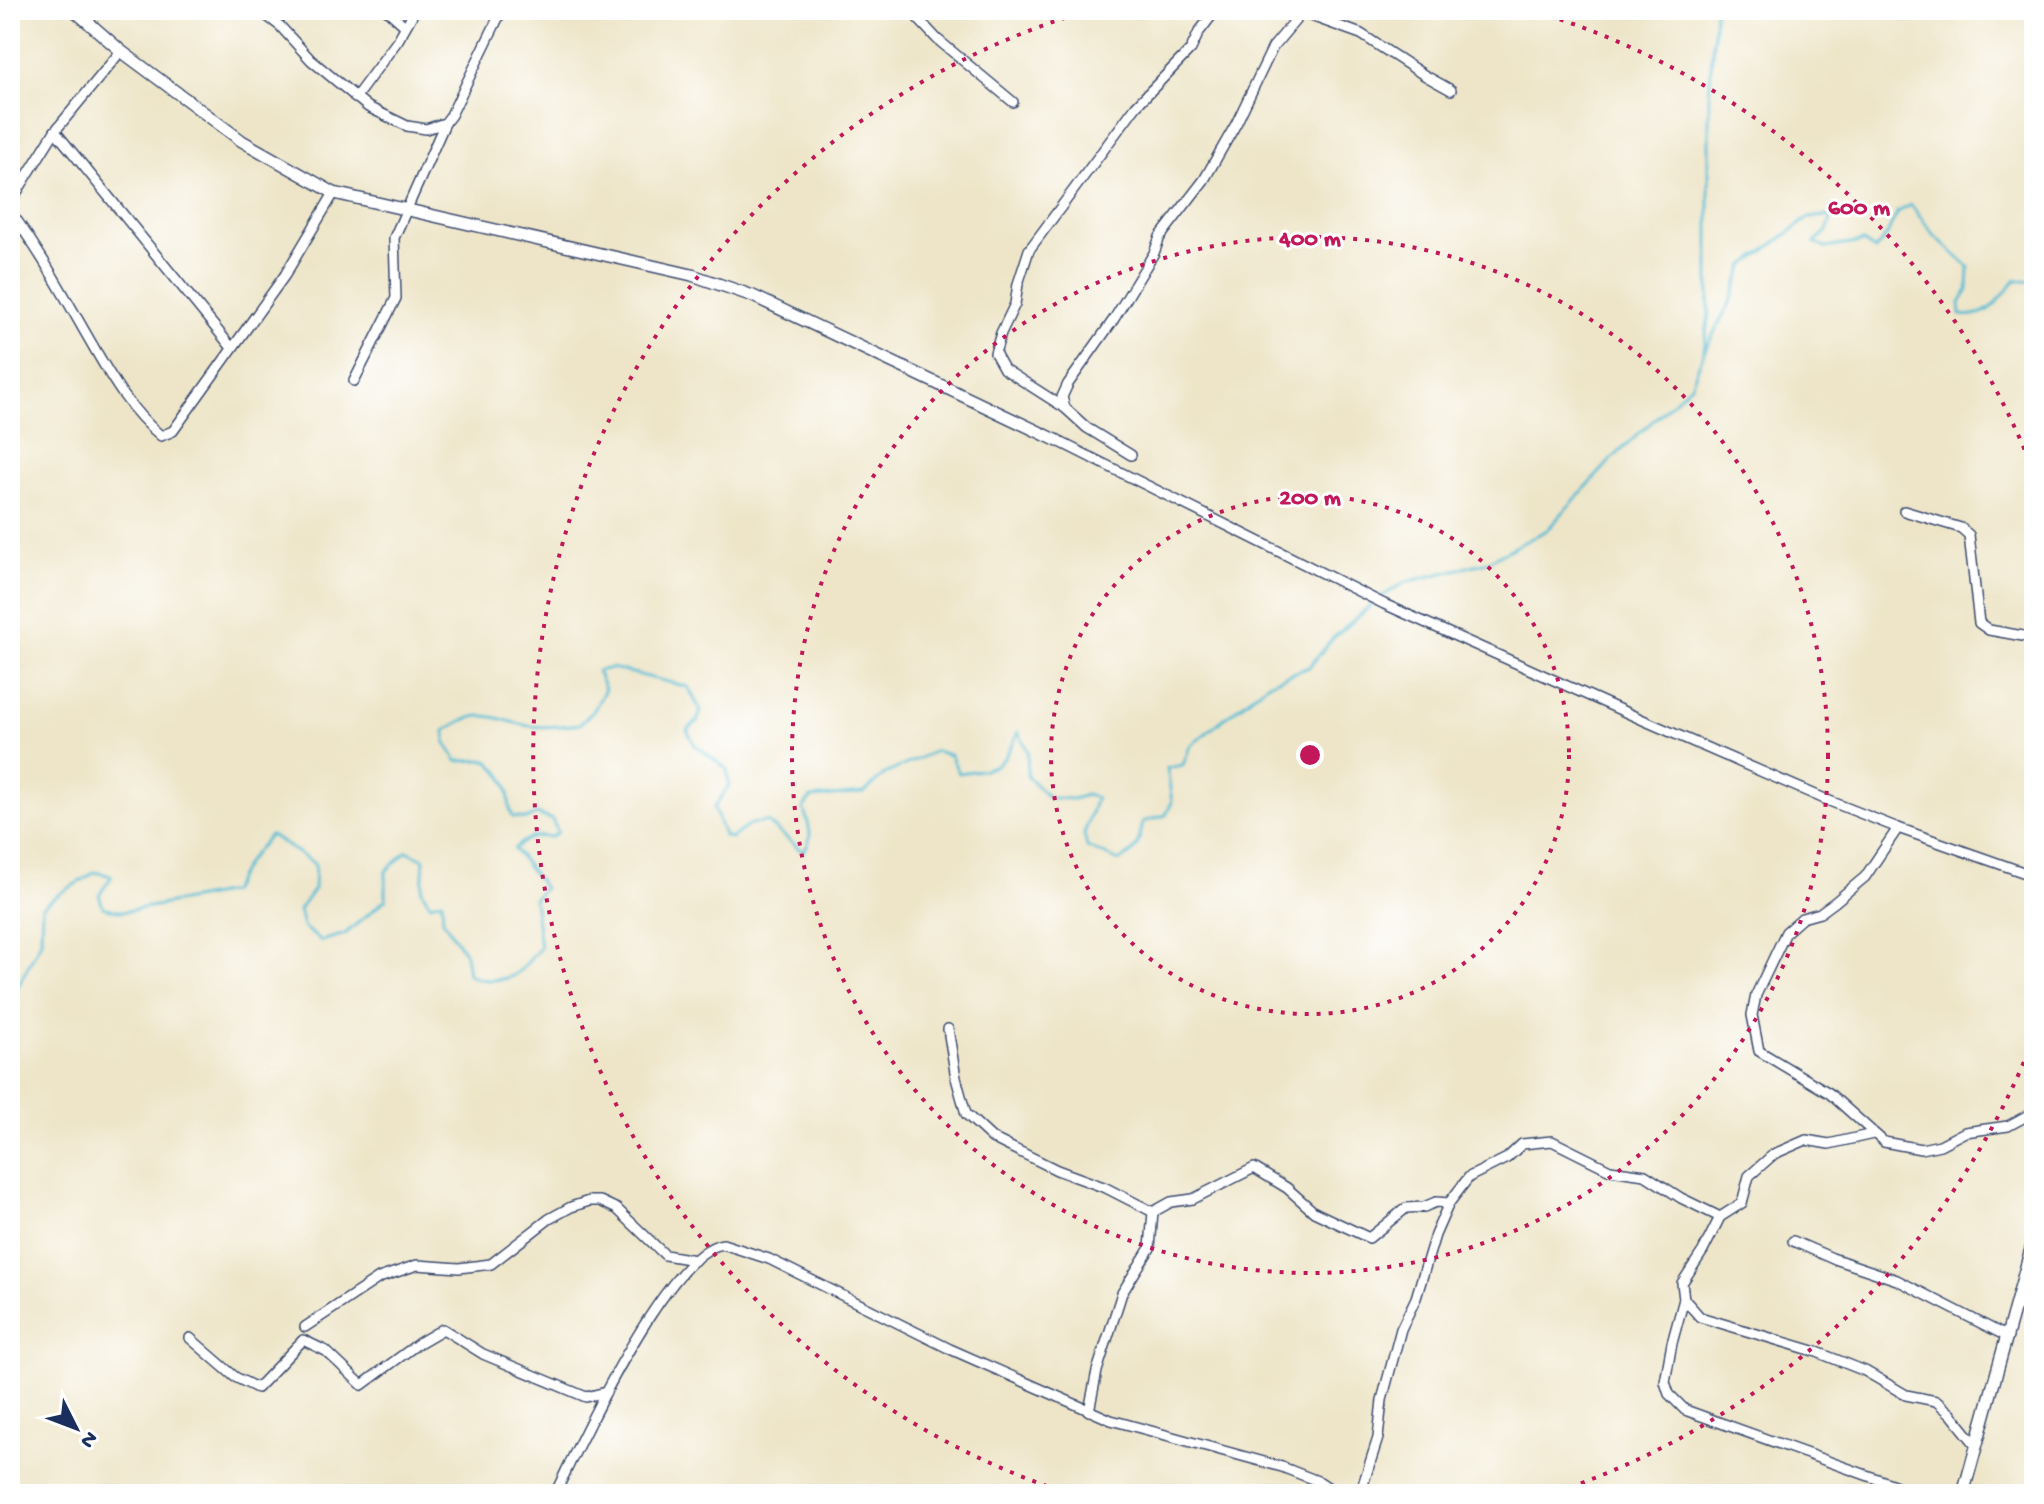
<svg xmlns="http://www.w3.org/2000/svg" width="2044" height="1504" font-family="'Gochi Hand',sans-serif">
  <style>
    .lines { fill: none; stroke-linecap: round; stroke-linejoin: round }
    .stream { stroke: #53bad1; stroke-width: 3 }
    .minor-casing { stroke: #3b4a6e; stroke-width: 12 }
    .tertiary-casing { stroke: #3b4a6e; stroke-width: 14 }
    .minor { stroke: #fff; stroke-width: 9 }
    .tertiary { stroke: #fff; stroke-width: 11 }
    .ring { fill: none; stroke: #c2185b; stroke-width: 4; stroke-dasharray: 4 8 }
    .centre { fill: #c2185b; stroke: #fff; stroke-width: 4 }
    .ring-label { font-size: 24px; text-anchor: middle; font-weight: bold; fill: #c2185b; stroke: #fff; stroke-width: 6; stroke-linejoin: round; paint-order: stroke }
  </style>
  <rect width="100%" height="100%" fill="#fff"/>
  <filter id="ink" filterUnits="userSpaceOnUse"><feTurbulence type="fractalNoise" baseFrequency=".0125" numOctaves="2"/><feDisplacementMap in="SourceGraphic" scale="16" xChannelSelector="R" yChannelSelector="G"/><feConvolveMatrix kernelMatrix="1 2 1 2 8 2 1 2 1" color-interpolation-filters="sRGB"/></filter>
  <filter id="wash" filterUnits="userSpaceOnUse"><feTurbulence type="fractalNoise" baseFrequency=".006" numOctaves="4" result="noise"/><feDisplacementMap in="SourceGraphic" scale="32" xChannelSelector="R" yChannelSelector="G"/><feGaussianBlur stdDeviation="1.8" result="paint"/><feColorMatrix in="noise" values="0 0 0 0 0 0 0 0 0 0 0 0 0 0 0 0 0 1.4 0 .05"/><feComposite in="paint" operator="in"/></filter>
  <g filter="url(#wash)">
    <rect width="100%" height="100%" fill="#eee5c8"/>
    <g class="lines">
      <!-- stream -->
      <g class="stream">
        <path d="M2034 270 2030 271 2034 275"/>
        <path d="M1704 350 1709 314V98L1715 10"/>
        <path d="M1379 598 1406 582 1484 563 1547 530 1612 459 1691 385 1704 352 1731 301 1744 266 1810 217 1832 216 1827 231 1815 243 1825 248 1863 242 1875 250 1887 235 1897 212 1911 205 1934 235 1969 267 1968 290 1960 303 1961 315C1988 319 2000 300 2015 280L2034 282"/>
        <path d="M10 1002 41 941 42 907C58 892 76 885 95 872L112 876 99 895 103 907 122 912 230 892 247 862 270 835 315 864 314 889 299 910 303 927 321 941 345 934 386 899V871L407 851 424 859 422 891 430 904 442 901 443 920 465 954 468 974C478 982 500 981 512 976 522 972 532 956 540 948L534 899 544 888 514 849C527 837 535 835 552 837L558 832 552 820 537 814 526 819 513 817C507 806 510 797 507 786 503 775 495 767 487 760L457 761 446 743 445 731C483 705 492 719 529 726 546 728 564 726 580 724L594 710 605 689 597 671 612 668 688 687 701 711 697 722 687 730 695 745 727 769 729 785 714 808 724 836 731 838 751 824 767 822 803 852C815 837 809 825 803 808L811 798 864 793 885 774 935 751 950 755 959 773C996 768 1002 770 1018 732L1028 751 1027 776 1049 798 1073 799 1086 795 1096 798 1084 834 1087 847 1119 861C1138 852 1139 843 1143 822L1166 815 1172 802 1167 768 1183 765 1190 746 1270 682 1309 667 1333 638 1374 603"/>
      </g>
    </g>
  </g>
  <g filter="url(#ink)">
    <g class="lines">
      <defs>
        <g id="minor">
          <path d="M259 10 280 26 311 60 368 107 407 126 426 129 445 123 451 115 502 10"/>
          <path d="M387 10 405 26"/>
          <path d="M910 10 937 39 1013 102"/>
          <path d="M1300 12 1361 34 1424 75 1451 90"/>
          <path d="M1866 12 1867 10"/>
          <path d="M355 98 398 40 415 10"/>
          <path d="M55 131 232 348"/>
          <path d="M10 203 55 131 121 51"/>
          <path d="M10 211C39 250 61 290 85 332 107 370 126 407 161 436L173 431 285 275 334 193"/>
          <path d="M354 381 396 298 394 238 445 123"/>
          <path d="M1065 408 1004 369 995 353 1001 333 1015 304 1018 284 1029 250 1136 106 1191 49 1199 32 1216 10"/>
          <path d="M1058 441 1384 604 1643 720 1827 800 1898 828 2034 876"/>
          <path d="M1131 455 1087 428 1065 408 1062 397 1068 384 1114 319 1154 253 1160 237 1204 180 1236 124 1273 47 1304 10"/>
          <path d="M1904 511 1961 528 1969 535 1979 623 1989 630 2034 638"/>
          <path d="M1898 828 1865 877 1835 902 1820 913 1802 918 1786 932 1756 995 1752 1015 1759 1051 1829 1093 1884 1142 1921 1149 1940 1145 1965 1132 2008 1126 2034 1112"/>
          <path d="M948 1029 956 1078 966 1114 992 1138 1057 1170 1106 1188 1153 1212 1171 1202 1193 1199 1254 1168 1287 1188 1314 1212 1369 1238 1406 1208 1424 1207 1436 1202 1449 1203 1469 1177 1507 1158 1522 1144 1552 1141 1610 1170 1645 1175 1681 1198 1720 1217"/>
          <path d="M1873 1134 1829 1144 1806 1140 1774 1154 1749 1176 1742 1203 1720 1217 1703 1251 1682 1283 1684 1299 1672 1343 1665 1382 1669 1394 1685 1410 1919 1494"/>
          <path d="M1793 1241 1832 1258 1897 1280 2008 1337"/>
          <path d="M1684 1299 1700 1317 1817 1352 1865 1371 1906 1395 1936 1401 1951 1414 1976 1445"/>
          <path d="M305 1327 379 1278 417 1265 459 1268 491 1264 549 1219 571 1207 589 1201H600L617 1209 665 1255 695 1260"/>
          <path d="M190 1338 235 1377 257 1388 303 1340 326 1351 362 1385 419 1343 443 1329 483 1354 586 1397 606 1392"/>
          <path d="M1089 1411 1097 1371 1122 1293 1150 1248 1153 1212"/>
          <path d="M555 1494C579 1444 668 1251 723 1244L769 1259 950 1349 1111 1420 1282 1467 1320 1482 1338 1494"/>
          <path d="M1360 1494 1378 1438 1382 1400 1401 1329 1416 1298 1435 1235 1449 1203"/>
        </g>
        <g id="tertiary">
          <path d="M74 10 121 51 242 141 334 193 692 275 753 296 1058 441"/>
          <path d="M1963 1494 2034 1238"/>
        </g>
      </defs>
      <!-- minor casing -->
      <use href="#minor" class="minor-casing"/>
      <!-- tertiary casing -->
      <use href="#tertiary" class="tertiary-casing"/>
      <!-- minor -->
      <use href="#minor" class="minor"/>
      <!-- tertiary -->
      <use href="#tertiary" class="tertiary"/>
    </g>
  </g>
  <!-- distance rings -->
  <g class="ring">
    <circle cx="1310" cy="755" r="259"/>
    <circle cx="1310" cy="755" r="518"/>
    <path d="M2033 1040A777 777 0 0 1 1550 1494M1070 1494A777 777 0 0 1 1083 12M1537 12A777 777 0 0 1 2033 470"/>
  </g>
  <circle cx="1310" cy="755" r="12" class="centre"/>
  <g class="ring-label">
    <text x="1859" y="214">600 m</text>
    <text x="1310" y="245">400 m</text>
    <text x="1310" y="504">200 m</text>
  </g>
  <!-- margin -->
  <rect width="2044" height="1504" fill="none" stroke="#fff" stroke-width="40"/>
  <!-- north arrow -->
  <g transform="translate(76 1428) rotate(132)" stroke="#ffffff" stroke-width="6" paint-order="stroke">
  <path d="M0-6L14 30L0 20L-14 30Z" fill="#1b2f5e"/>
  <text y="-12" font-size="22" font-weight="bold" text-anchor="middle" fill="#1b2f5e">N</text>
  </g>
</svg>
